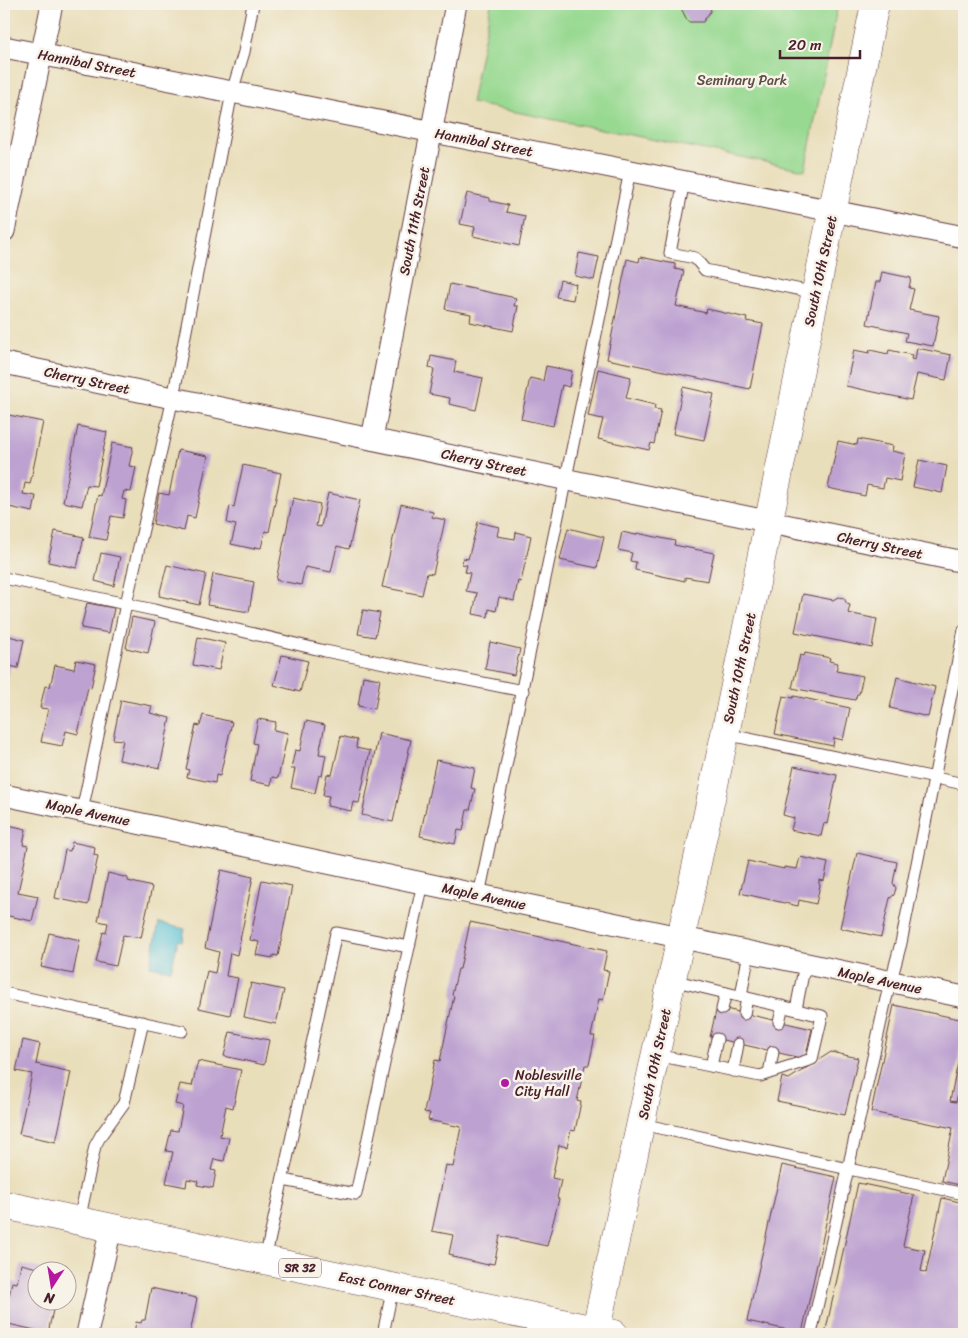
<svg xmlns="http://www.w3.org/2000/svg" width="968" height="1338" font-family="Sriracha,sans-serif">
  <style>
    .green { fill: #97d991; stroke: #707c5e }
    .water { fill: #5ac2d7; stroke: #527081 }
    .building { fill: #bda2d1 }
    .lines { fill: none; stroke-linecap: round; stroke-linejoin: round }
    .service-casing { stroke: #623c40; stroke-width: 13 }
    .minor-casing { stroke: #623c40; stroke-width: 23 }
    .secondary-casing { stroke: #623c40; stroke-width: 29 }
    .primary-casing { stroke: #623c40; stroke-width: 29 }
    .service { stroke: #fff; stroke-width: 11 }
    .minor { stroke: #fff; stroke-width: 21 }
    .secondary { stroke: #fff; stroke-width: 28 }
    .primary { stroke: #fff; stroke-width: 28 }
    .poi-dot { fill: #b5179e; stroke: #f7f3e8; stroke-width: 2 }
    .labels { text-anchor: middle; stroke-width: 5; stroke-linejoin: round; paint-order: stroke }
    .shield { fill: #f7f3e8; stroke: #7e5f64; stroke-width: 1 }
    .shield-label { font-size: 12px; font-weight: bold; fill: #4a1f2b }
    .street-label { font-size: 14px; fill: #4a1f2b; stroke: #f7f3e8 }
    .park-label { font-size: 14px; fill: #5d4e44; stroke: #f7f3e8 }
    .poi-label { font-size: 14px; fill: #4a1f2b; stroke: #f7f3e8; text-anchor: start }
  </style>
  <rect width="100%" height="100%" fill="#f7f3e8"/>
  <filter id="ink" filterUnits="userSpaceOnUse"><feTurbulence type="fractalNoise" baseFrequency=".02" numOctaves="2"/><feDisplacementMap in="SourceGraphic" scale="10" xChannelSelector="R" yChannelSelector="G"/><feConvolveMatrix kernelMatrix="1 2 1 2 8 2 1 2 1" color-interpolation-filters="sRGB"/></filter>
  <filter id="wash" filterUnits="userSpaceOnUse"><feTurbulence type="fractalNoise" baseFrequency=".0096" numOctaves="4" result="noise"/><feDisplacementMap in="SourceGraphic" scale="20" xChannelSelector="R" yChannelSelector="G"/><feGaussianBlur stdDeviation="1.12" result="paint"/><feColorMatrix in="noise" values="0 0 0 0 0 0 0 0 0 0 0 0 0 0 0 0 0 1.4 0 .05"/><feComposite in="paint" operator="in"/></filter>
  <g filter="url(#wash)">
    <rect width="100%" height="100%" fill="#e9deba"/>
    <!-- green -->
    <path class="green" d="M491 4H838L805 170 471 103Z"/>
    <!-- water -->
    <path class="water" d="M159 923 185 929 182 941 178 940 171 970 150 966Z"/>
    <g id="blocks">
      <!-- building -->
      <g class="building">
        <path d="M684 4H708L711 10 703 22H688L681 8Z"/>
        <path d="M467 193 490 198V201L508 205 506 212 525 216 519 246 473 236 475 227 460 224Z"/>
        <path d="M579 253 599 257 594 280 575 276Z"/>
        <path d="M640 257 675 264V269L684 271 676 306 706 313 707 309 747 318 746 321 763 324 750 389 607 359 627 259 639 262Z"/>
        <path d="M882 272 911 278 909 288 914 289 909 310 939 316 933 346 905 341 907 333 867 324 876 282H880Z"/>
        <path d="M560 280 576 284 573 300 556 297Z"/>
        <path d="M450 284 516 298 514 306H518L513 331 470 322 471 314 445 309Z"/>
        <path d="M917 348 951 355 946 380 917 374 911 400 846 386 854 350 869 353 870 350 888 354 889 350 912 355 911 359 915 360Z"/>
        <path d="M431 356 456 361 454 372 483 378 476 410 449 404 450 398 429 394 434 369 429 368Z"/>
        <path d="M546 366 572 371 569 387 562 385 553 426 521 419 530 378 543 381Z"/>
        <path d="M598 369 631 377 626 398 655 405 654 409 661 410 654 444 651 443 649 450 598 439 603 419 588 416Z"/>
        <path d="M683 387 714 394 704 440 673 434Z"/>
        <path d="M4 414 43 422 30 484 25 483 23 494 36 496 33 512 4 506Z"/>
        <path d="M78 426 107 432 96 486 87 485 82 506 63 502Z"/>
        <path d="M858 439 893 446 892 451 905 454 900 481 885 478 883 488 867 485 865 496 828 488 838 441 857 445Z"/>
        <path d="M112 443 133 447 129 466 136 467 131 492 124 491 122 499 126 500 123 518 111 516 106 540 89 537 98 495 101 496Z"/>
        <path d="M178 450 208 456 195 518 187 516 184 531 153 524 159 493 169 495Z"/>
        <path d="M919 460 947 466 942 493 913 487Z"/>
        <path d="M243 465 281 473 269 532 265 531 261 548 255 547 254 549 231 544 236 525 227 523 230 506 234 507Z"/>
        <path d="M328 493 360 500 349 549 337 546 331 572 305 567 301 585 276 580 293 498 320 504 316 526 321 527Z"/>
        <path d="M401 504 433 512 432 517 445 520 433 574 427 573 422 595 382 587Z"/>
        <path d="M478 522 499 527 497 536 515 539 516 532 531 536 521 582 518 581 514 601 499 597 496 611 489 609 488 617 473 614 477 593 466 591 470 573 465 572 467 565 462 564 463 558 468 559Z"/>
        <path d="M568 528 604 537 597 568 560 560Z"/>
        <path d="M55 531 84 537 77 568 48 562Z"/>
        <path d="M622 532 636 535 637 533 675 541 674 545 714 553 708 581 685 577V581L635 570 636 562 630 561 632 553 618 550Z"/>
        <path d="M101 553 120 557 114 586 95 581Z"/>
        <path d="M167 565 206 574 199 605 159 596Z"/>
        <path d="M213 574 254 582 249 612 207 605Z"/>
        <path d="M803 594 833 600 838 597 844 598 847 604 850 605 848 613 877 619 872 648 795 632Z"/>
        <path d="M87 603 114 608 109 633 81 628Z"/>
        <path d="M363 610 380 613 375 637 358 634Z"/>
        <path d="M132 617 155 622 148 653 126 648Z"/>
        <path d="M5 635 24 640 18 668 10 666 4 690Z"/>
        <path d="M198 637 225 643 219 670 193 665Z"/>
        <path d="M490 642 520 649 514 675 485 669Z"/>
        <path d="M805 653 830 658 829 661 838 663 836 671 863 676 859 694H857L855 700 792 688 800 655 804 656Z"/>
        <path d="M282 655 308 661 300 692 274 685Z"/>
        <path d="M76 660 96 664 91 688 88 687 78 734 66 731 62 746 41 742 48 709 40 708 45 686 50 687 55 665 74 669Z"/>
        <path d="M363 676 380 679 375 709 358 706Z"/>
        <path d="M897 677 935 687 928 717 890 708Z"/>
        <path d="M783 696 793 698 794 696 850 708 843 740 834 738 833 746 775 734Z"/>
        <path d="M121 700 152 706 150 713 170 718 160 768 119 760 123 740 113 739Z"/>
        <path d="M203 715 232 722 220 776 216 775 215 783 187 777 189 770 186 769 196 725 200 726Z"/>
        <path d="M258 719 276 722 274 730 288 733 278 778 272 777 271 785 250 781 257 744 253 743Z"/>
        <path d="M306 721 325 725 319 754 326 755 322 776 319 775 315 793 291 788 295 769H291L295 750 300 751Z"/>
        <path d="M379 733 411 740 393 822 362 815Z"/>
        <path d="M341 736 357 740 356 748 370 751 359 803 353 802 351 811 327 806 329 796 323 795 327 774 332 775Z"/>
        <path d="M436 760 475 768 471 788 475 789 470 810H467L463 831 458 830 455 844 420 836Z"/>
        <path d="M794 766 837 775 827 824 824 823 821 836 791 830 794 818 783 815Z"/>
        <path d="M4 824 26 829 23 845 28 846 18 892 38 896 32 921 4 915Z"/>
        <path d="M72 842 95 847 94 855 98 856 88 905 55 898 65 850 70 851Z"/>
        <path d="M857 853 897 862 893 883 896 888 894 895 890 898 881 937 840 928Z"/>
        <path d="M800 857 828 863 824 881 819 880V884L820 885 816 904 799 900 798 906 740 893 748 861 784 869V867L797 869Z"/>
        <path d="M221 870 253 877 237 955 230 953 226 976 238 978 230 1015 199 1008 207 971 215 973 219 952 205 948Z"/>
        <path d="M108 873 128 878V881L152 887 141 938 123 935 116 966 96 962 103 932 106 933 108 923 98 921Z"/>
        <path d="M262 880 292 886 278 956 273 955V958L256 955 259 942 250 940Z"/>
        <path d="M470 922 607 951 603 970 609 971 603 1000 599 999 591 1036H595L589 1065H585L577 1101 581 1102 575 1131 571 1130 567 1147 559 1145 552 1178 561 1180 557 1198 559 1199 547 1246 500 1236 494 1264 488 1263V1265L453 1257V1255L449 1254 453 1235 432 1231 446 1165 453 1167 461 1127 428 1120 430 1113 424 1112 435 1060 440 1061 454 996 452 995 458 969H460Z"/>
        <path d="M49 933 80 940 73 974 41 967Z"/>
        <path d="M251 983 284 990 276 1024 244 1017Z"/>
        <path d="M894 1005 964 1020V1033L950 1101 956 1102 964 1065V1186L942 1181 953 1128 871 1112Z"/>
        <path d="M717 1007 812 1029 805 1059 710 1037Z"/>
        <path d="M230 1032 269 1040 264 1065 224 1056Z"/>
        <path d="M23 1040 40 1044 36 1064 71 1072 56 1142 19 1134 32 1074 16 1071Z"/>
        <path d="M831 1052 858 1058 845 1115 777 1101 782 1077 789 1079Z"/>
        <path d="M4 1059 8 1060 5 1080 4 1079Z"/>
        <path d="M198 1061 241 1070 233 1108 226 1106 220 1136 229 1138 224 1161 214 1159 211 1170 216 1171 213 1188 197 1185 198 1181 187 1179 186 1187 166 1183 173 1152 166 1151 171 1130 178 1131 183 1106 175 1104 180 1084 192 1086Z"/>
        <path d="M782 1165 836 1177 802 1333 747 1321Z"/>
        <path d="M858 1183 914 1195 903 1246 925 1250 921 1271 926 1273 942 1198 964 1203V1334H825Z"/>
        <path d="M21 1264 46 1270H38V1300H49L47 1308 53 1310 48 1333 4 1323V1295L9 1296 12 1282 17 1283Z"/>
        <path d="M151 1288 197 1298 190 1334 134 1333 136 1322 141 1323 142 1320H145Z"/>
      </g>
    </g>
  </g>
  <g filter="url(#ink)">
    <use href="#blocks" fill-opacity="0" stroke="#623c40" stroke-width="1"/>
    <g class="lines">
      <defs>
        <g id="service">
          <path d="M684 181 670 253 695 258 705 270 816 293"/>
          <path d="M4 578 154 610 325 651 523 691"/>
          <path d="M725 734 964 784"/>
          <path d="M82 811 126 604 173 398 232 92 244 52 253 4"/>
          <path d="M479 895 630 171"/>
          <path d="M4 993 182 1031"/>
          <path d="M741 996 749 952"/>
          <path d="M722 1009 726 993"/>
          <path d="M796 1009 805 964"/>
          <path d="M744 1014 747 998"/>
          <path d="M779 1022 783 1006"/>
          <path d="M656 1055 760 1076 812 1059 822 1016 672 980"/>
          <path d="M711 1066 717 1039"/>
          <path d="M733 1071 738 1044"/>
          <path d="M769 1073 773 1052"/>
          <path d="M641 1124 964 1194"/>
          <path d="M283 1180 356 1194 409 947"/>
          <path d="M79 1221 95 1146 101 1135 124 1103 143 1022"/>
          <path d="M265 1260 336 933 409 947 423 883"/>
          <path d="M383 1334 393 1287"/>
          <path d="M811 1334 886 999 901 943 964 630"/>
        </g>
        <g id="minor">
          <path d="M4 47 964 237"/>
          <path d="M4 231 52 4"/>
          <path d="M4 363 964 562"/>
          <path d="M372 439 456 4"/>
          <path d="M4 795 964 997"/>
          <path d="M87 1334 111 1228"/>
        </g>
        <path id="secondary" d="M595 1334 725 734 875 4"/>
        <path id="primary" d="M4 1205 614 1334"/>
      </defs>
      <!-- service casing -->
      <use href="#service" class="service-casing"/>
      <!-- minor casing -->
      <use href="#minor" class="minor-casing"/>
      <!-- secondary casing -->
      <use href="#secondary" class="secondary-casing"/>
      <!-- primary casing -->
      <use href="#primary" class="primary-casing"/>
      <!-- service -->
      <use href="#service" class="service"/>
      <!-- minor -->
      <use href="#minor" class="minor"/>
      <!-- secondary -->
      <use href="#secondary" class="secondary"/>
      <!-- primary -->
      <use href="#primary" class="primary"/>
    </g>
  </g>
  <!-- markers -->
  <circle class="poi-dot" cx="505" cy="1083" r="5"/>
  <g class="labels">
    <!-- shield labels -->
    <rect class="shield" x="279" y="1258.5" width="42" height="19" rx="4"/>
    <g class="shield-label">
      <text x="300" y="1272">SR 32</text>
    </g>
    <!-- street labels -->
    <g class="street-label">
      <text transform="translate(87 63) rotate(11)" y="5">Hannibal Street</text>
      <text transform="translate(484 142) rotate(11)" y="5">Hannibal Street</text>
      <text transform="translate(414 221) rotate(-79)" y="5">South 11th Street</text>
      <text transform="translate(820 271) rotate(-78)" y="5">South 10th Street</text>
      <text transform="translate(87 380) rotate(12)" y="5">Cherry Street</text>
      <text transform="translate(484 462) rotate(12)" y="5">Cherry Street</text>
      <text transform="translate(880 545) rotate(12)" y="5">Cherry Street</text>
      <text transform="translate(739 668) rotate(-78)" y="5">South 10th Street</text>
      <text transform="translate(88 812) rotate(12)" y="5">Maple Avenue</text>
      <text transform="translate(484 896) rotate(12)" y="5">Maple Avenue</text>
      <text transform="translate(880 980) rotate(12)" y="5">Maple Avenue</text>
      <text transform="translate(654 1064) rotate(-78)" y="5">South 10th Street</text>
      <text transform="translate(397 1288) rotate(12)" y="5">East Conner Street</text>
    </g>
    <!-- park labels -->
    <g class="park-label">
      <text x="742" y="85">Seminary Park</text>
    </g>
    <!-- poi labels -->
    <g class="poi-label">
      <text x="515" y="1080">Noblesville<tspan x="515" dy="16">City Hall</tspan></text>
    </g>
  </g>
  <!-- margin -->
  <rect width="968" height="1338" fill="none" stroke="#f7f3e8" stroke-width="20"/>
  <!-- north arrow -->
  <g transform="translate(52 1286) rotate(192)"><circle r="24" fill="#f7f3e8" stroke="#b29e9c"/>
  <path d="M0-4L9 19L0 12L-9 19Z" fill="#b5179e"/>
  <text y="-8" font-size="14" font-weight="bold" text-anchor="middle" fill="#4a1f2b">N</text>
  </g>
  <!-- scale -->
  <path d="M780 50v8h80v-8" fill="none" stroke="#4a1f2b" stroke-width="2.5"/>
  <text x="788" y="50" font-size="15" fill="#4a1f2b" stroke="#f7f3e8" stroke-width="4" paint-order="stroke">20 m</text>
</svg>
